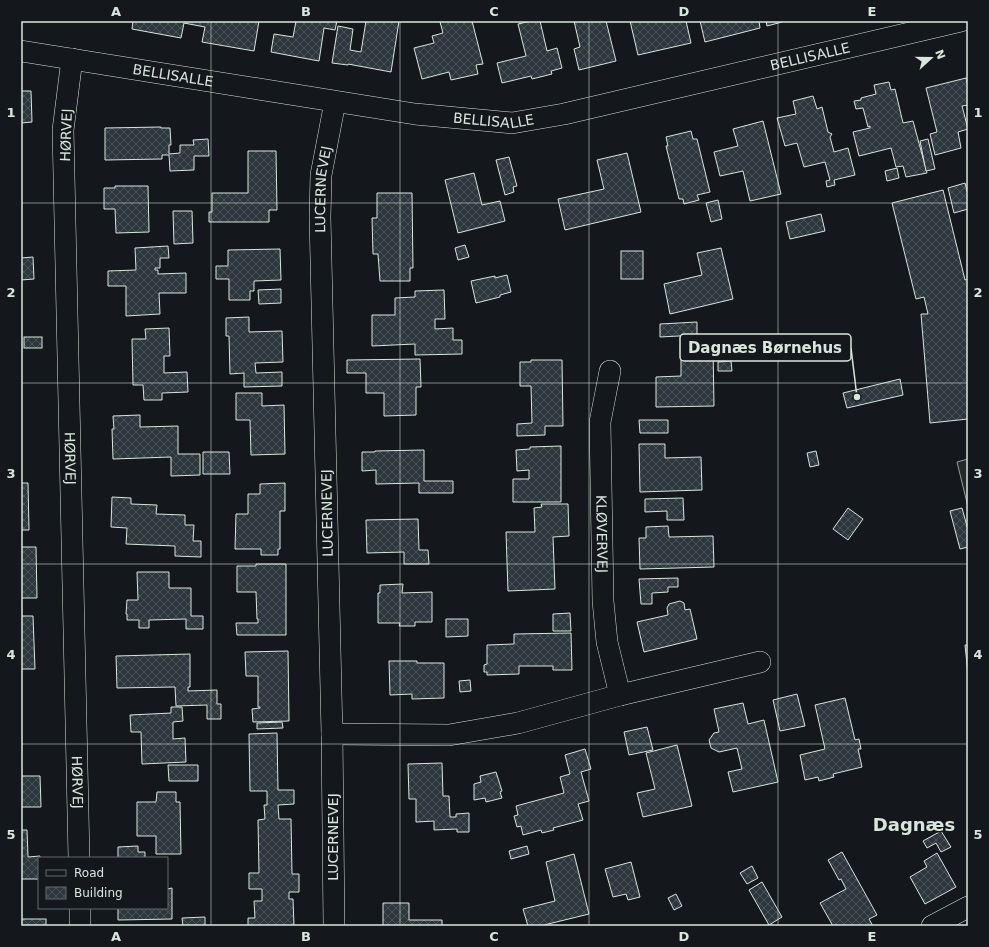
<svg xmlns="http://www.w3.org/2000/svg" width="989" height="947" font-family="'DejaVu Sans',sans-serif">
  <style>
    .parking { fill: #24282b; stroke: #939e99 }
    .building { fill: url(#building-cross-hatch); stroke: #d8e6dc }
    .lines { fill: none; stroke-linecap: round; stroke-linejoin: round }
    .street-casing { stroke: #d8e6dc; stroke-width: 22 }
    .street { stroke: #14181c; stroke-width: 21 }
    .grid { fill: none; stroke: #d8e6dc; stroke-width: 1; stroke-opacity: 0.55 }
    .labels { text-anchor: middle; stroke-width: 3; stroke-linejoin: round; paint-order: stroke }
    .street-label { font-size: 14px; fill: #d8e6dc; stroke: #14181c }
    .district-label { font-size: 18px; font-weight: bold; fill: #d8e6dc; stroke: #14181c }
    .leader { fill: none; stroke: #d8e6dc; stroke-width: 1.5 }
    .callout-dot { fill: #d8e6dc; stroke: #14181c; stroke-width: 1.5 }
    .callout { fill: #14181c; stroke: #d8e6dc; stroke-width: 1.5 }
    .callout-label { font-size: 15px; text-anchor: middle; font-weight: bold; fill: #d8e6dc }
    .neatline { fill: none; stroke: #d8e6dc; stroke-width: 1.5 }
    .grid-label { font-size: 13px; text-anchor: middle; font-weight: bold; fill: #d8e6dc }
  </style>
  <defs>
    <pattern id="building-cross-hatch" width="8" height="8" patternUnits="userSpaceOnUse"><rect width="8" height="8" fill="#2c363c"/><path d="M0 0l8 8M0 8l8-8" fill="none" stroke="#4a5358"/></pattern>
  </defs>
  <rect width="100%" height="100%" fill="#14181c"/>
  <!-- parking -->
  <path class="parking" d="M968 459V507L957 462Z"/>
  <!-- building -->
  <g class="building">
    <path d="M133 21H259L254 51 202 42 205 27 184 23 181 38 132 29Z"/>
    <path d="M296 21H337L335 30 324 28 319 61 271 52 274 34 293 37Z"/>
    <path d="M366 21H399L391 72 348 64V65L332 63 338 26 353 29 350 50 361 52Z"/>
    <path d="M443 21H472L483 64 476 65 478 74 451 80 449 72 422 79 414 48 434 43 432 36 443 33 440 22Z"/>
    <path d="M531 21H540L547 51 557 48 562 68 551 71 552 74 532 79 531 76 502 83 497 63 526 56 518 24Z"/>
    <path d="M574 21H606L616 61 579 70 574 49 580 47Z"/>
    <path d="M630 21H686L691 43 638 55Z"/>
    <path d="M700 21H759L760 28 705 42Z"/>
    <path d="M766 21H782V22L767 26Z"/>
    <path d="M966 78 968 86V105L962 106 968 129 958 132 961 148 935 155 930 134 937 132 926 88Z"/>
    <path d="M889 82 891 90 895 89 903 123 913 121 927 173 906 177 903 166 896 167 891 148 859 156 853 132 870 128V126L868 127 863 108 856 109 854 101 861 100V98L876 94 874 85Z"/>
    <path d="M21 91H31L32 122 21 123Z"/>
    <path d="M813 96 817 109 822 107 828 132 832 134 830 137 834 152 848 148 855 175 834 180 835 185 827 187 826 181 830 180 825 162 804 167 797 143 785 146 777 118 796 114 793 101Z"/>
    <path d="M763 121 781 194 750 201 743 171 720 176 714 152 738 146 733 129Z"/>
    <path d="M161 127V128H170L171 145H169V154L180 153V145H194L193 140 208 139 209 156H194V170L170 171 169 155H162V159L105 160V128Z"/>
    <path d="M691 131 693 139H697L710 192 697 195 699 200 684 204 683 199H679L666 146H668L666 137Z"/>
    <path d="M928 139 935 169 926 171 920 141Z"/>
    <path d="M248 151H276L277 210H269V222H209V212H212V193H248Z"/>
    <path d="M627 153 641 212 565 230 558 199 604 189 597 160Z"/>
    <path d="M509 157 517 186 513 187 514 192 505 195 496 160Z"/>
    <path d="M897 168 899 178 887 181 885 171Z"/>
    <path d="M474 173 482 205 500 201 505 221 458 233 445 180Z"/>
    <path d="M965 183 968 195V209L954 213 948 188Z"/>
    <path d="M115 186H148L149 232 116 233 115 209H104V188H115Z"/>
    <path d="M943 190 965 280 968 279V419L930 423 921 314H928L924 297 916 299 892 203Z"/>
    <path d="M377 193H412L413 268H410V281H380L378 254H373L372 218H377Z"/>
    <path d="M718 200 722 219 711 222 706 203Z"/>
    <path d="M173 211H192L193 243 174 244Z"/>
    <path d="M821 214 825 231 790 239 786 222Z"/>
    <path d="M465 245 469 257 458 260 455 248Z"/>
    <path d="M168 246 169 258H160V268H155V270H158V274L186 273V293H159L160 314 126 316V286H108V271L136 270 135 248Z"/>
    <path d="M721 248 733 299 670 314 664 284 702 275 697 253Z"/>
    <path d="M280 249 281 280 254 281V291H250V300H229V279H216V266H228V250Z"/>
    <rect x="621" y="251" width="22" height="28"/>
    <path d="M33 257 34 279 21 280V258Z"/>
    <path d="M507 275 511 292 500 295V297L476 303 471 281 495 276V278Z"/>
    <path d="M281 289V303L259 304 258 290Z"/>
    <path d="M444 290 445 319H435V329L453 328V340H462V354L415 355V344L372 346V315H395V298L415 297V291Z"/>
    <path d="M249 317V332L282 331 283 362 255 363 256 373 282 372V386L244 387V373L230 374 229 336H226V318Z"/>
    <path d="M697 322V335L660 337V324Z"/>
    <path d="M169 328 170 356H164V373L187 372 188 392 162 393V400H144L143 385H133L132 339H146L145 329Z"/>
    <rect x="24" y="337" width="18" height="11"/>
    <path d="M713 348 714 406 656 407V377L681 376V349Z"/>
    <path d="M420 359 421 387H416V415L384 416V393H366V373H347V360Z"/>
    <path d="M531 360H562L563 426H545V435L517 436V424L532 423 531 386H520V362H531Z"/>
    <path d="M731 361 732 371H718V362Z"/>
    <path d="M900 379 903 395 847 408 843 393Z"/>
    <path d="M236 393H262V406L284 405 285 454 251 455 250 420H236Z"/>
    <path d="M140 415V427L178 426V454H200V475L171 476V457L113 459 112 429H114L113 416Z"/>
    <path d="M639 420H668V433H640Z"/>
    <path d="M639 444H665V458L701 457 702 490 640 492Z"/>
    <path d="M561 446V502H513V479H529V470L517 471 516 450 530 449V447Z"/>
    <path d="M424 450V481H453V493H419V483L376 484V470L362 471V452H375V451Z"/>
    <path d="M816 451 819 465 810 467 807 453Z"/>
    <path d="M203 452H229L230 474H203Z"/>
    <path d="M21 483H28L29 530H21Z"/>
    <path d="M285 483V511H280V549H278V555H261V549H235L236 514H248V494H260V484Z"/>
    <path d="M112 497 131 498V504L157 505 156 514 185 515V525H194L193 541H201V557L175 556V546L126 544 127 528 111 527Z"/>
    <path d="M683 498 684 520H667V511L645 512V499Z"/>
    <path d="M541 504H568L569 536 553 537 555 589 508 591 506 532H535L534 508 542 507Z"/>
    <path d="M848 508 863 519 848 540 833 529Z"/>
    <path d="M962 508 968 530V547L960 549 950 511Z"/>
    <path d="M418 519 419 550H428L429 564H404V552L367 553 366 520Z"/>
    <path d="M668 526 669 537 713 536 714 567 640 569 639 538H646V527Z"/>
    <path d="M21 547H36L37 598H21Z"/>
    <path d="M256 564H286V635H237L236 623H258V619H257L256 592H237V566H256Z"/>
    <path d="M137 572H169V588H191V616H203V629H186V619L149 620V628H139V620H127V614H126L127 600H138Z"/>
    <path d="M678 578V587H668V592L652 593V604H641L639 579Z"/>
    <path d="M403 584 402 593 432 592V622H415V626H399L400 623H378V593H380V585Z"/>
    <path d="M680 601 684 603 685 610 690 609 697 639 644 652 637 622 668 615 667 608 669 604Z"/>
    <path d="M570 613 571 631H553V614Z"/>
    <path d="M21 616H33L35 669H21V679Z"/>
    <path d="M446 619H468V636L446 637Z"/>
    <path d="M571 633 572 670H553V666H519V674L487 675V672H484V665L487 664V645L514 644V634Z"/>
    <path d="M965 645H968V674Z"/>
    <path d="M288 651 289 721 253 722 252 709 260 708V707H258V676H246L245 652Z"/>
    <path d="M190 654V687H188V691L217 690V704H221V719H207V705L176 706 175 687 117 688 116 656Z"/>
    <path d="M389 661H417V663H444V698L412 699V694L390 695Z"/>
    <path d="M470 680 471 691 460 692 459 681Z"/>
    <path d="M797 694 805 726 780 731 773 700Z"/>
    <path d="M845 698 855 740 859 739 861 749H858L862 767 833 774 834 777 819 781 818 777 805 780 800 755 825 749 815 705Z"/>
    <path d="M743 703 748 724 764 720 778 782 733 792 728 772 742 769 737 748 719 752 711 748 709 740 714 733 719 732 714 709Z"/>
    <path d="M171 707H182L183 721 173 722V739L185 738 186 762 142 764 141 732H131L130 715 171 713Z"/>
    <path d="M282 722 283 728 257 729V723Z"/>
    <path d="M647 727 653 750 629 755 624 732Z"/>
    <path d="M277 733 278 790H294V804L278 805 279 819H291L292 874H299V892H289V899H293L294 926H248V918H255L254 901H262V889H249V873H259L258 820 265 819 264 805H267V791H250L249 734Z"/>
    <path d="M677 745 692 806 643 817 637 793 655 789 646 753Z"/>
    <path d="M585 749 591 769 581 772 589 801 578 804 583 820 553 828 554 830 542 833 541 830 523 835 521 826 517 827 514 816 518 815 516 806 564 793 560 777 570 774 565 755Z"/>
    <path d="M442 763 443 796H449L450 817H456V814L469 813V832H457V829L434 830V821L416 822V799H409L408 764Z"/>
    <path d="M168 765H198V781H169Z"/>
    <path d="M496 772 502 791 500 792 502 798 486 802 485 798 474 800V784L481 782 480 776Z"/>
    <path d="M21 776H40L41 807H21Z"/>
    <path d="M157 792H176V802H180L181 854H156V836H137V802H156Z"/>
    <path d="M21 830H27L28 857 40 856 39 879H21Z"/>
    <path d="M941 831 951 847 941 852 936 843 927 848 923 841Z"/>
    <path d="M138 846V852H145V858H118V847Z"/>
    <path d="M527 846 529 854 511 859 509 851Z"/>
    <path d="M842 852 877 915 869 919 873 926H833L820 903 846 889 841 879 839 880 828 860Z"/>
    <path d="M937 853 956 887 925 904 910 877 927 867 924 861Z"/>
    <path d="M574 854 589 914 540 926H528L523 909 555 901 546 862Z"/>
    <path d="M631 862 640 897 628 900 626 894 613 897 605 869Z"/>
    <path d="M752 866 758 878 747 884 740 873Z"/>
    <path d="M762 882 782 917 769 925 749 890Z"/>
    <path d="M172 888V919L118 920V908H167V889Z"/>
    <path d="M676 894 682 906 674 910 668 898Z"/>
    <path d="M383 903H409V920H442V926H383Z"/>
    <path d="M205 917V926H183L182 918Z"/>
    <rect x="21" y="919" width="25" height="7"/>
  </g>
  <g class="lines">
    <defs>
      <g id="street">
        <path id="s1" d="M21 51 415 114 512 123 564 114 961 21"/>
        <path id="s2" d="M72 59 63 130 79 858"/>
        <path id="s3" d="M610 371 600 422 603 601 607 642 620 695"/>
        <path d="M332 734 449 735 518 723 620 695 760 662"/>
        <path d="M80 908V926"/>
        <path id="s4" d="M334 926 332 734 320 217 321 175 335 102"/>
        <path d="M932 926 968 907"/>
      </g>
    </defs>
    <!-- street casing -->
    <use href="#street" class="street-casing"/>
    <!-- street -->
    <use href="#street" class="street"/>
  </g>
  <!-- grid -->
  <path class="grid" d="M211 21V926M400 21V926M589 21V926M778 21V926M21 203H968M21 383H968M21 564H968M21 744H968"/>
  <g class="labels">
    <!-- street labels -->
    <g class="street-label">
      <text dy="5" stroke="none"><textPath href="#s1" startOffset="802">BELLISALLE</textPath></text>
      <text dy="5" stroke="none"><textPath href="#s1" startOffset="154">BELLISALLE</textPath></text>
      <text dy="5" stroke="none"><textPath href="#s1" startOffset="478">BELLISALLE</textPath></text>
      <text transform="translate(66 135) rotate(-88)" y="5">HØRVEJ</text>
      <text dy="5" stroke="none"><textPath href="#s4" startOffset="737">LUCERNEVEJ</textPath></text>
      <text dy="5" stroke="none"><textPath href="#s2" startOffset="400">HØRVEJ</textPath></text>
      <text transform="translate(327 513) rotate(-91)" y="5">LUCERNEVEJ</text>
      <text dy="5" stroke="none"><textPath href="#s3" startOffset="164">KLØVERVEJ</textPath></text>
      <text dy="5" stroke="none"><textPath href="#s2" startOffset="724">HØRVEJ</textPath></text>
      <text transform="translate(333 837) rotate(-90)" y="5">LUCERNEVEJ</text>
    </g>
    <!-- district labels -->
    <g class="district-label">
      <text x="914" y="831">Dagnæs</text>
    </g>
  </g>
  <!-- callouts -->
  <path class="leader" d="M857 397L851 348"/>
  <circle class="callout-dot" cx="857" cy="397" r="4"/>
  <rect class="callout" x="680" y="334" width="171" height="27" rx="4"/>
  <g class="callout-label">
    <text x="765" y="353">Dagnæs Børnehus</text>
  </g>
  <!-- border -->
  <rect width="989" height="947" fill="none" stroke="#14181c" stroke-width="44"/>
  <!-- legend -->
  <rect x="38" y="857" width="130" height="52" fill="#14181c" stroke="#626a69"/>
  <rect x="46" y="870" width="20" height="6" fill="#14181c" stroke="#626a69"/>
  <text x="74" y="877" font-size="12" fill="#d8e6dc">Road</text>
  <rect x="46" y="887" width="20" height="12" fill="url(#building-cross-hatch)" stroke="#626a69"/>
  <text x="74" y="897" font-size="12" fill="#d8e6dc">Building</text>
  <!-- north arrow -->
  <g transform="translate(931 58) rotate(69)" stroke="#14181c" stroke-width="3" paint-order="stroke">
  <path d="M0-3L7 15L0 10L-7 15Z" fill="#d8e6dc"/>
  <text y="-6" font-size="11" font-weight="bold" text-anchor="middle" fill="#d8e6dc">N</text>
  </g>
  <rect x="22" y="22" width="945" height="903" class="neatline"/>
  <g class="grid-label">
    <text x="116" y="16">A</text>
    <text x="306" y="16">B</text>
    <text x="494" y="16">C</text>
    <text x="684" y="16">D</text>
    <text x="872" y="16">E</text>
    <text x="11" y="117">1</text>
    <text x="978" y="117">1</text>
    <text x="11" y="297">2</text>
    <text x="978" y="297">2</text>
    <text x="11" y="478">3</text>
    <text x="978" y="478">3</text>
    <text x="11" y="659">4</text>
    <text x="978" y="659">4</text>
    <text x="11" y="839">5</text>
    <text x="978" y="839">5</text>
    <text x="116" y="941">A</text>
    <text x="306" y="941">B</text>
    <text x="494" y="941">C</text>
    <text x="684" y="941">D</text>
    <text x="872" y="941">E</text>
  </g>
</svg>
